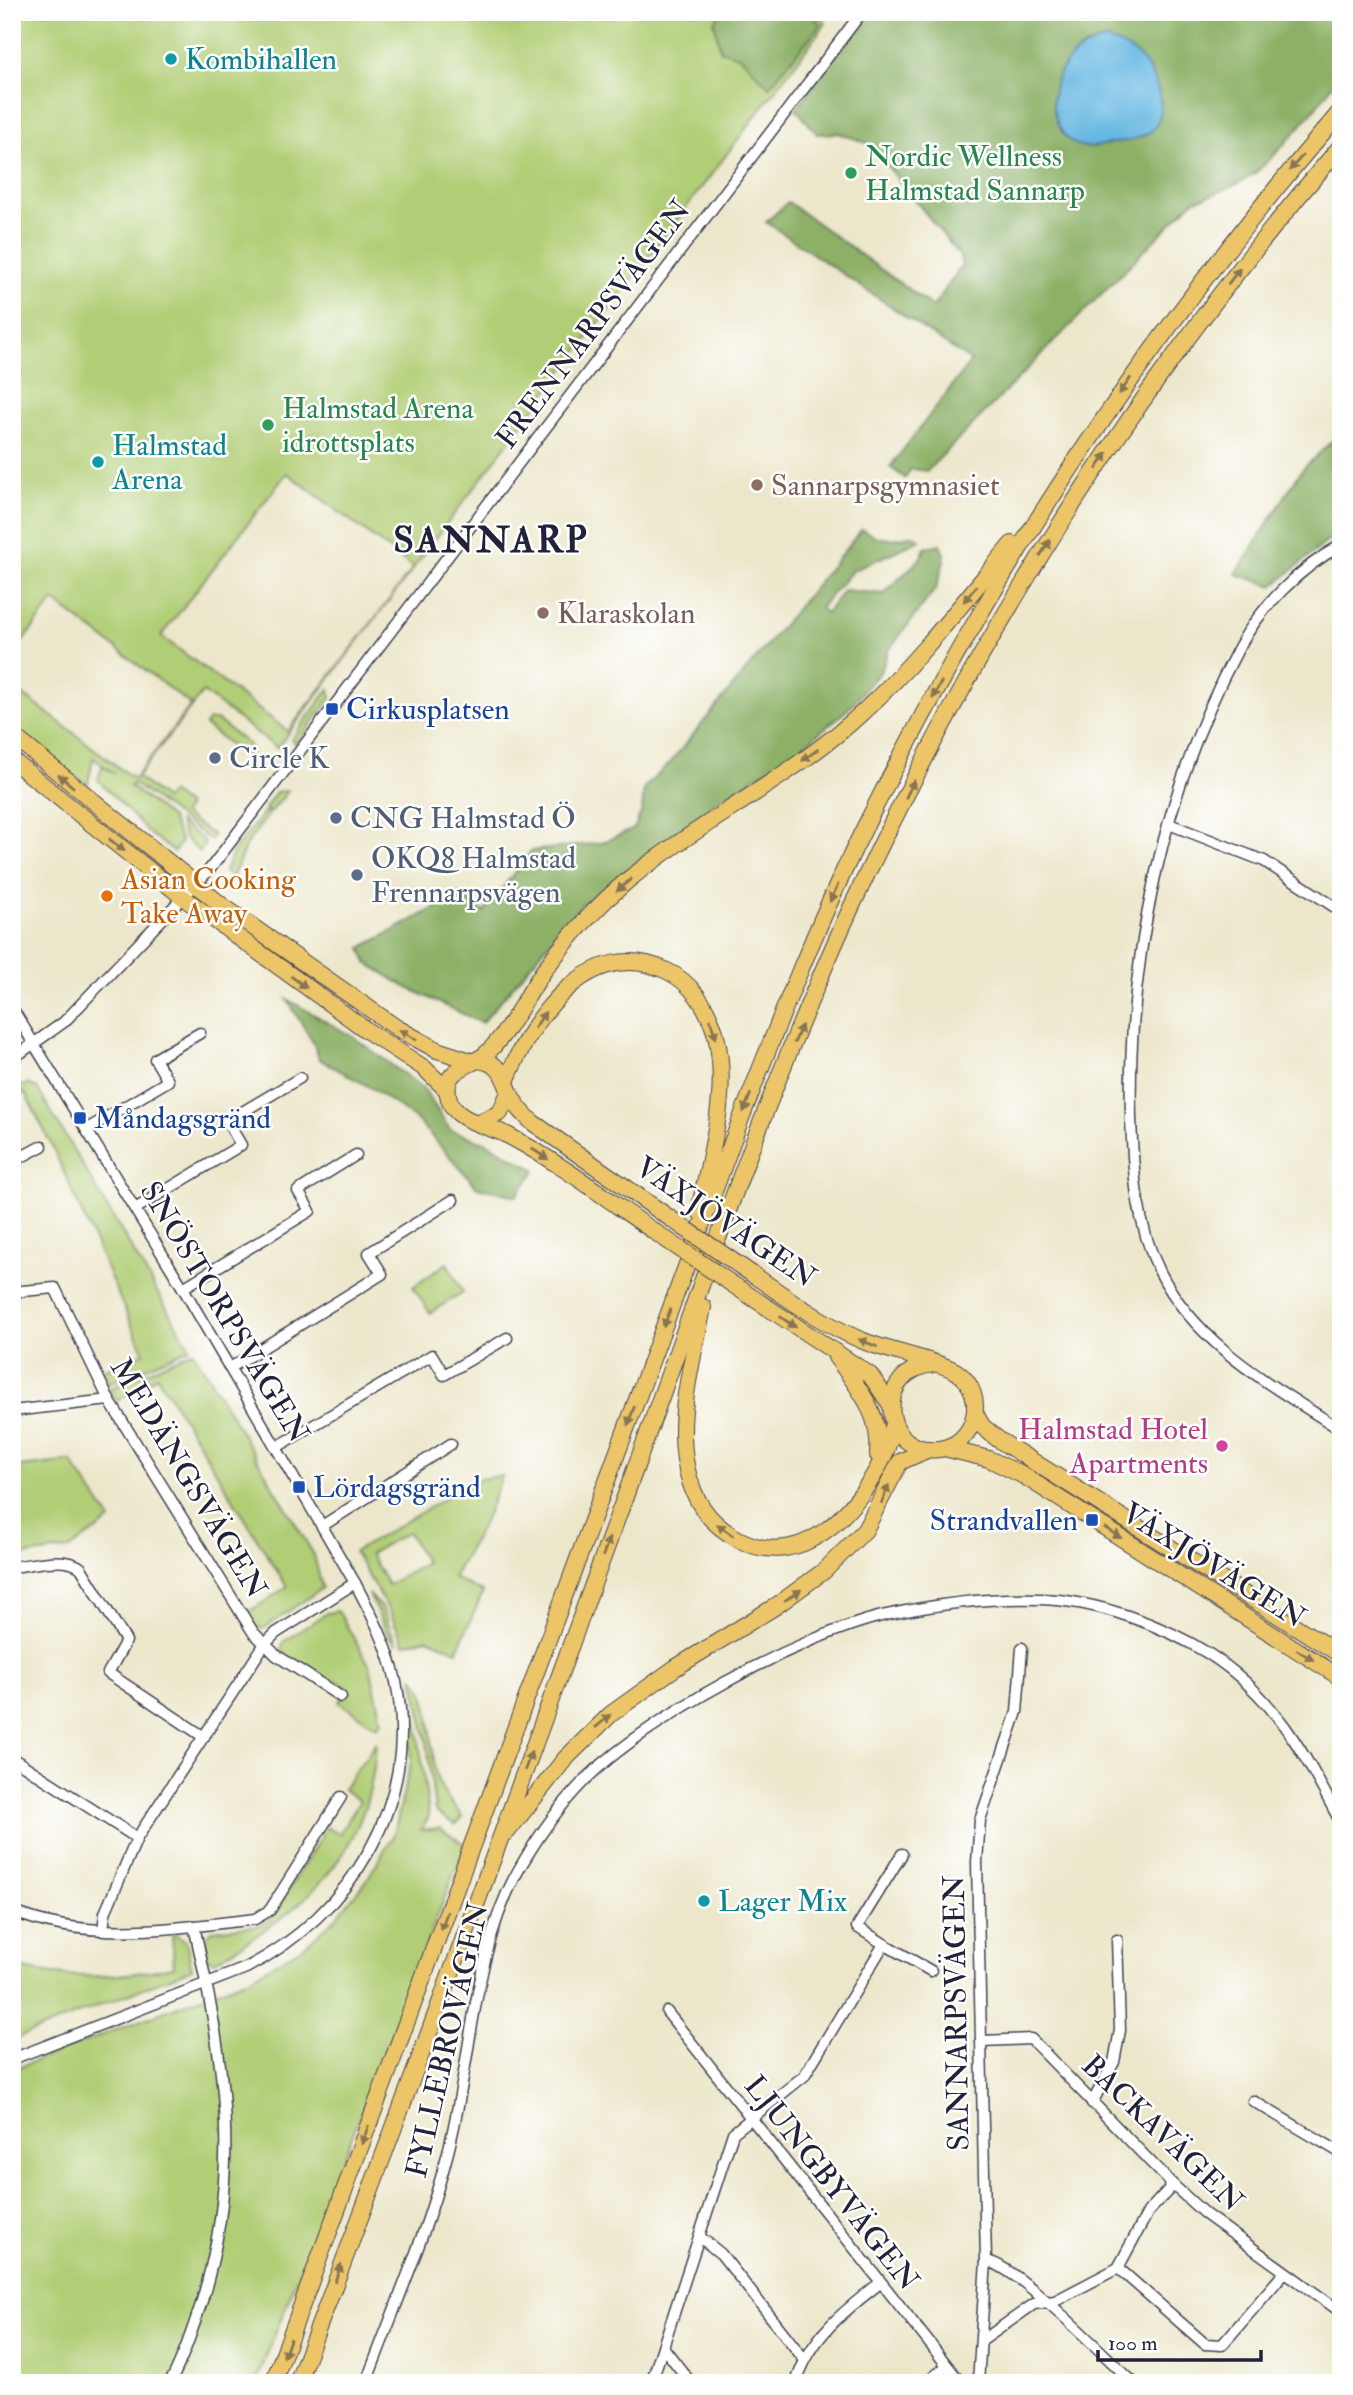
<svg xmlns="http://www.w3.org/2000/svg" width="1353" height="2395" font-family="'IM FELL Double Pica',serif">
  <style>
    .green { fill: #b1cd74; stroke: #6a7858; stroke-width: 2; fill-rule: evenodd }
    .forest { fill: #8cb066; stroke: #576950; stroke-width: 2 }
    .water { fill: #66b7e2; stroke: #446c8e; stroke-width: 2 }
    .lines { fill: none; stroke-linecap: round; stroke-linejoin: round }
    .minor-casing { stroke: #404051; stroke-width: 13 }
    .highway-casing { stroke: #404051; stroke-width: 18 }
    .minor { stroke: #fff; stroke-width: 10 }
    .highway { stroke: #ecc569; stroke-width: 16 }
    .highway-bridge-casing { stroke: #404051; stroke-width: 18; stroke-linecap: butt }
    .highway-bridge { stroke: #ecc569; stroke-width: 16 }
    .oneway { fill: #877452 }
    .culture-dot { fill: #0f9aa8; stroke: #fff; stroke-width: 2.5 }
    .leisure-dot { fill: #2e9e5b; stroke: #fff; stroke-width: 2.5 }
    .education-dot { fill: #8d6e63; stroke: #fff; stroke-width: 2.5 }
    .transit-dot { fill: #1a4fb4; stroke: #fff; stroke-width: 2.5 }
    .service-dot { fill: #5c6f8a; stroke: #fff; stroke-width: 2.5 }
    .food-dot { fill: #e8710a; stroke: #fff; stroke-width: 2.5 }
    .hotel-dot { fill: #d1479c; stroke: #fff; stroke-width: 2.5 }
    .labels { text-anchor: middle; stroke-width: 5; stroke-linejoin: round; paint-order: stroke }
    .culture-label { font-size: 30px; fill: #0d838f; stroke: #fff; text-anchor: start }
    .leisure-label { font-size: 30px; fill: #27864d; stroke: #fff; text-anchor: start }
    .street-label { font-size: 30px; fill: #22223b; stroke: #fff }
    .education-label { font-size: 30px; fill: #785e54; stroke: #fff; text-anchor: start }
    .transit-label { font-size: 30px; fill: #164399; stroke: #fff; text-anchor: start }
    .service-label { font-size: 30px; fill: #4e5e75; stroke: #fff; text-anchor: start }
    .food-label { font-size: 30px; fill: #c56008; stroke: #fff; text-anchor: start }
    .hotel-label { font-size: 30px; fill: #b23c85; stroke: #fff; text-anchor: end }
    .district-label { font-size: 37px; font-weight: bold; letter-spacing: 2px; fill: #22223b; stroke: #fff }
  </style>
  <rect width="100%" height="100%" fill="#fff"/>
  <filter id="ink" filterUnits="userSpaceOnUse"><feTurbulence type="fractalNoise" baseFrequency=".0143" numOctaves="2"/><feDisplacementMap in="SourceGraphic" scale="14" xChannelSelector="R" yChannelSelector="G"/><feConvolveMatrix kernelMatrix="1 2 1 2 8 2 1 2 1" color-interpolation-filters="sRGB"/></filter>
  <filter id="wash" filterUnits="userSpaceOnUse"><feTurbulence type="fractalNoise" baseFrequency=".00686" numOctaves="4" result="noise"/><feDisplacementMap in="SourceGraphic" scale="28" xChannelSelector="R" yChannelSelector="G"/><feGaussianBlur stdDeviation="1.57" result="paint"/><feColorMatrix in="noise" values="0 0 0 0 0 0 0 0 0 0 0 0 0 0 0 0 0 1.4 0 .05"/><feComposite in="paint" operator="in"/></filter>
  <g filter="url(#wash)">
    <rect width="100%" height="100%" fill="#ece7cb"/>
    <!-- green -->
    <g class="green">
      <path d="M12 12H815L826 23 277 748 203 692 137 777 165 799 171 793 188 806 183 814 213 835 210 840 133 783 130 786 171 818 181 842 174 852 150 834 98 780 102 766 115 774 93 758 88 784 63 769 12 725V686L134 779 191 705 54 601 12 655ZM287 473 414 568 288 731 161 636Z"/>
      <path d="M329 689 331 698 296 744 291 740Z"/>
      <path d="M209 720H217L249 745 251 751 246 757 205 725Z"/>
      <path d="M288 791 270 813 265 808 276 792Z"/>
      <path d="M265 811 269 814 246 845 232 878 225 872 233 852Z"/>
      <path d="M179 822 203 840 205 845 199 852 184 837Z"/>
      <path d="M28 1084 37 1088 190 1348 108 1384 101 1371 144 1353 53 1148 25 1093 12 1096V1089Z"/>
      <path d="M447 1263 463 1292 430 1313 413 1287Z"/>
      <path d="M193 1351 314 1555 322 1588 263 1629 255 1627 247 1613 287 1587 157 1376 117 1401 110 1389Z"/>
      <path d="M71 1461 111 1520 69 1549 12 1557V1468Z"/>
      <path d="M502 1476 485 1520 453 1578 483 1592 457 1651 427 1638 404 1644 390 1612 354 1552 478 1479ZM408 1532 426 1563 388 1585 370 1554Z"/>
      <path d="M369 1594 383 1610 397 1645 387 1633Z"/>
      <path d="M338 1611 370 1666 382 1721 377 1727 339 1702 348 1688 335 1680 332 1684 281 1652 283 1642 327 1613Z"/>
      <path d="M406 1677 417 1724 429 1816 421 1830 440 1828 465 1845 256 2383H12V2070L246 1980 305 1946 334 1920 365 1883 394 1834 411 1762 409 1724 402 1678Z"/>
      <path d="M413 1677C435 1695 428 1753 438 1781 444 1795 453 1806 463 1817L455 1825 435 1811 427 1743Z"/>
      <path d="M376 1743C372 1853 304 1912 214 1961L208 1959C201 1949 203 1937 213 1930L262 1925 270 1920 327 1827 339 1834 360 1801 343 1789Z"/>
      <path d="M172 1932 186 1941 192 1969 12 2040V1966C71 1981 115 1978 174 1967Z"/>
    </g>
    <!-- forest -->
    <g class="forest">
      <path d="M723 12H809L821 24 769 87 741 57 720 50 714 21Z"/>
      <path d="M869 12H1341C1341 28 1345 51 1341 67 1335 90 1269 165 1248 178 1231 189 1213 195 1193 201L927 471 911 469 905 478 890 467 971 361 766 222 788 202 933 307 962 265 960 256 870 144 839 133 817 134 796 109Z"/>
      <path d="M1341 432V530L1273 586 1236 574 1301 471Z"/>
      <path d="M862 529C880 542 894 540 913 535L920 540 852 571 820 608 826 613 844 590 883 594 920 559 925 548 940 544 945 557 936 588 888 651 881 671 847 710 796 752 717 801 580 906 482 1023 406 987 367 963 361 948 461 894 484 912 531 851 601 843 634 829 642 810 644 788 670 763Z"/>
      <path d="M287 999 355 1038 424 1089 450 1130 487 1143 536 1170 516 1196 477 1187 417 1120 373 1089 319 1059 314 1044Z"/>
    </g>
    <!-- water -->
    <path class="water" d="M1106 40C1138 47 1154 68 1160 99 1162 108 1160 122 1153 129 1144 139 1125 141 1113 143 1103 145 1091 149 1081 146 1069 143 1063 135 1058 124 1041 88 1068 45 1106 40Z"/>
  </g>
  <g filter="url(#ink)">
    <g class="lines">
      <defs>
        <g id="minor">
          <path d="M1341 545C1299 569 1261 606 1238 649 1163 790 1127 959 1131 1118 1133 1171 1136 1224 1160 1272 1198 1347 1274 1386 1341 1430"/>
          <path d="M1169 824 1264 861 1341 911"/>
          <path d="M12 1008 183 1288 355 1583C372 1615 389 1647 396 1682 421 1802 351 1914 246 1968L12 2059"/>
          <path d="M12 1059 64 1022 210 869 862 12"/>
          <path d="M87 1129 168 1081 155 1059 200 1033"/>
          <path d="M12 1162 42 1146"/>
          <path d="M135 1209 241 1145 227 1121 300 1078"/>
          <path d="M183 1288 310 1211 298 1191 356 1155"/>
          <path d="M12 1292 55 1288 109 1400 253 1632 276 1655 341 1697"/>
          <path d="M230 1368 382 1274 369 1253 453 1200"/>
          <path d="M12 1411 109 1400"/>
          <path d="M277 1447 432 1355 444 1375 507 1338"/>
          <path d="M322 1526 451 1444"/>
          <path d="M12 1567C32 1565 65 1555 81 1568L126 1641 108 1673 204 1737"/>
          <path d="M12 1758 137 1838"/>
          <path d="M12 1911C88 1943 176 1928 255 1919L270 1910 341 1797"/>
          <path d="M103 1931 105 1913 137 1838 264 1645 276 1633 355 1583"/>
          <path d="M884 1944 857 1927 902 1854"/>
          <path d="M667 2012 961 2383"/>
          <path d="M981 2041 1031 2039 1173 2185 1205 2214 1341 2312"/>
          <path d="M1253 2101 1341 2153"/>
          <path d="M1092 2103 1114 2062 1120 2030 1117 1940"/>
          <path d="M700 2237 721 2254 804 2359"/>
          <path d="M986 2261C1017 2265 1106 2358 1134 2383"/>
          <path d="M1118 2268 1205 2344 1222 2345 1284 2273"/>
          <path d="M983 2340 1034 2304 1055 2301 1118 2268 1148 2212 1173 2185"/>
          <path d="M663 2347 691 2383"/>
          <path d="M654 2374 733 2133 804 2076 884 1944 931 1971"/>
          <path d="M170 2383C183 2358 192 2331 201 2304 243 2168 224 2061 194 1926"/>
          <path d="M366 2383C394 2308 427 2233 447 2156 472 2063 472 1947 522 1864 539 1835 559 1807 582 1783 644 1719 800 1635 886 1615 937 1604 989 1597 1040 1599 1095 1600 1163 1625 1209 1654 1276 1697 1305 1755 1341 1823"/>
          <path d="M796 2383C810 2337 844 2311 880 2283"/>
          <path d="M926 2383 947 2366"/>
          <path d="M978 2383 986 2261 977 1862 980 1820 1017 1712 1022 1648"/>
        </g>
        <g id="highway">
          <path d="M12 735 220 904 397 1028 437 1050 471 1061"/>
          <path d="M12 760 184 898 369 1032 424 1068 447 1090"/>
          <path d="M478 1060C502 1063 503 1077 511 1095 515 1105 524 1114 532 1122L661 1212"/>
          <path d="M507 1079C532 1018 590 934 667 971 691 982 707 1006 715 1032 731 1090 710 1154 699 1211"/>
          <path d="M479 1122 500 1113 509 1092"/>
          <path d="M655 1232C607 1199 560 1163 509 1136 489 1125 455 1122 449 1099 440 1066 473 1068 488 1052 511 1029 526 996 545 969 569 936 597 906 628 880 704 819 794 777 865 710 919 660 965 600 1012 544"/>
          <path d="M752 1274C789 1299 825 1326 866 1342 888 1351 942 1362 957 1372 988 1394 977 1444 939 1449 882 1456 872 1371 933 1364"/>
          <path d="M744 1292 870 1375 891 1405"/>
          <path d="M703 1307C693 1362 672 1425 690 1481 698 1508 716 1528 740 1540 803 1572 857 1510 882 1460 888 1448 890 1436 894 1424"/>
          <path d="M836 1357C859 1388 882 1415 878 1455"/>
          <path d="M975 1413 982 1426 999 1440 1341 1655"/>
          <path d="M944 1448 989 1459 1024 1476 1341 1678"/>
          <path d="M507 1832 565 1759 611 1714 675 1668 776 1606 824 1571 865 1530 900 1462 929 1449"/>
          <path d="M273 2383 740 1121C777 1026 815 929 860 837 989 574 1150 332 1341 111"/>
          <path d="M297 2383C408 2096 512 1805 618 1516 692 1314 760 1106 850 910 978 634 1142 376 1341 146"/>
        </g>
      </defs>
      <!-- minor casing -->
      <use href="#minor" class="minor-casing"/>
      <!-- highway casing -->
      <use href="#highway" class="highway-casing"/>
      <!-- minor -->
      <use href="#minor" class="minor"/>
      <!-- highway -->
      <use href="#highway" class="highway"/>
      <defs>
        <g id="highway-bridge">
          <path d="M661 1212 752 1274"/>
          <path d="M655 1232 744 1292"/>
        </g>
      </defs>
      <!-- highway-bridge casing -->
      <use href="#highway-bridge" class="highway-bridge-casing"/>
      <!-- highway-bridge -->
      <use href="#highway-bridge" class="highway-bridge"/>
    </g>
    <!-- one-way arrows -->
    <defs><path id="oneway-solid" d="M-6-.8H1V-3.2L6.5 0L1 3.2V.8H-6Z" transform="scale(1.75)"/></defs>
    <g class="oneway">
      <use href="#oneway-solid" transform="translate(1296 163) rotate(131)"/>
      <use href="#oneway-solid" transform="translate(1234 276) rotate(-53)"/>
      <use href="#oneway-solid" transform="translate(1125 386) rotate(125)"/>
      <use href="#oneway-solid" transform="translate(1102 461) rotate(-56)"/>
      <use href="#oneway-solid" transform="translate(1045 548) rotate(-58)"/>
      <use href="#oneway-solid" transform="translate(970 594) rotate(130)"/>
      <use href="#oneway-solid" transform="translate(937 690) rotate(118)"/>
      <use href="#oneway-solid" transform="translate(810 755) rotate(144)"/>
      <use href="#oneway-solid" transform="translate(66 781) rotate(-140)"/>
      <use href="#oneway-solid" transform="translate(910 789) rotate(-64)"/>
      <use href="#oneway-solid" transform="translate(117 845) rotate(38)"/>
      <use href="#oneway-solid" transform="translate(624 885) rotate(139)"/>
      <use href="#oneway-solid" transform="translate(834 893) rotate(115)"/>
      <use href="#oneway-solid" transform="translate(299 982) rotate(36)"/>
      <use href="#oneway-solid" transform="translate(540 1020) rotate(-56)"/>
      <use href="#oneway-solid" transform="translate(713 1029) rotate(73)"/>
      <use href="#oneway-solid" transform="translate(798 1034) rotate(-67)"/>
      <use href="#oneway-solid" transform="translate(408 1035) rotate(-150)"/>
      <use href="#oneway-solid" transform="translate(747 1103) rotate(111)"/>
      <use href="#oneway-solid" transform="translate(540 1154) rotate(33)"/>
      <use href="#oneway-solid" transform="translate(667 1318) rotate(111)"/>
      <use href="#oneway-solid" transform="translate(788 1322) rotate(34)"/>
      <use href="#oneway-solid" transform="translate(868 1343) rotate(-158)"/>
      <use href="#oneway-solid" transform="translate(631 1416) rotate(110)"/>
      <use href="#oneway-solid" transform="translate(885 1494) rotate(-68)"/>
      <use href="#oneway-solid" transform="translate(725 1530) rotate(-144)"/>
      <use href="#oneway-solid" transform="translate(1113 1533) rotate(32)"/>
      <use href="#oneway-solid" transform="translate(606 1547) rotate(-70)"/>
      <use href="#oneway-solid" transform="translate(793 1595) rotate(-34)"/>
      <use href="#oneway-solid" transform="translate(1305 1655) rotate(32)"/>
      <use href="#oneway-solid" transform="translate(603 1721) rotate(-41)"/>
      <use href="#oneway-solid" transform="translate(528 1761) rotate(-70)"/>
      <use href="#oneway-solid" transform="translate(444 1921) rotate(110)"/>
      <use href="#oneway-solid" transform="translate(365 2135) rotate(110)"/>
      <use href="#oneway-solid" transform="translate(338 2273) rotate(-70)"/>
      <use href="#oneway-solid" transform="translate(287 2348) rotate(110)"/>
    </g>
  </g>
  <!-- markers -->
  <g class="culture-dot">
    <circle cx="171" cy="59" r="7"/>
    <circle cx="98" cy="462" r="7"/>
    <circle cx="704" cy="1901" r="7"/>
  </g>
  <g class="leisure-dot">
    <circle cx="851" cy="173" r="7"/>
    <circle cx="268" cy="425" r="7"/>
  </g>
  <g class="education-dot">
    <circle cx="757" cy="485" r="7"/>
    <circle cx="543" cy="613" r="7"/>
  </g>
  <g class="transit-dot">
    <rect x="325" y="702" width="14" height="14" rx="3.5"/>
    <rect x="73" y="1111" width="14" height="14" rx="3.5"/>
    <rect x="292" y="1480" width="14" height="14" rx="3.5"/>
    <rect x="1085" y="1513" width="14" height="14" rx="3.5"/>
  </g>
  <g class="service-dot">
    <circle cx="215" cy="758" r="7"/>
    <circle cx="336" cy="818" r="7"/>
    <circle cx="357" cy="875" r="7"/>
  </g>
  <circle class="food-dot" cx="107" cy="896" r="7"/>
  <circle class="hotel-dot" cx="1222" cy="1446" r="7"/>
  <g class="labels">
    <!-- culture labels -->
    <g class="culture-label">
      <text x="185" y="69">Kombihallen</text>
      <text x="112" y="455">Halmstad<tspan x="112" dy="34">Arena</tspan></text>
      <text x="718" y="1911">Lager Mix</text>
    </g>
    <!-- leisure labels -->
    <g class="leisure-label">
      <text x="865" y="166">Nordic Wellness<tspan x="865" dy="34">Halmstad Sannarp</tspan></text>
      <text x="282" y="418">Halmstad Arena<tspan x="282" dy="34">idrottsplats</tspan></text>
    </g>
    <!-- street labels -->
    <g class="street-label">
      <text transform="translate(593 324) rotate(-53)" y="10">FRENNARPSVÄGEN</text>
      <text transform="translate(726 1222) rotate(34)" y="10">VÄXJÖVÄGEN</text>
      <text transform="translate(225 1312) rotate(59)" y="10">SNÖSTORPSVÄGEN</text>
      <text transform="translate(189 1478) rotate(59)" y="10">MEDÄNGSVÄGEN</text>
      <text transform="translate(1214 1565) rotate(32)" y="10">VÄXJÖVÄGEN</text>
      <text transform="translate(956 2013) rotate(-91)" y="10">SANNARPSVÄGEN</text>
      <text transform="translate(447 2040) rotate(-77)" y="10">FYLLEBROVÄGEN</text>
      <text transform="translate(1163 2133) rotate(44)" y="10">BACKAVÄGEN</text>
      <text transform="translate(832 2183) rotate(52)" y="10">LJUNGBYVÄGEN</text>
    </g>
    <!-- education labels -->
    <g class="education-label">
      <text x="771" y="495">Sannarpsgymnasiet</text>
      <text x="557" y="623">Klaraskolan</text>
    </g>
    <!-- transit labels -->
    <g class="transit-label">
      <text x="346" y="719">Cirkusplatsen</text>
      <text x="94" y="1128">Måndagsgränd</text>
      <text x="313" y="1497">Lördagsgränd</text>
      <text x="1078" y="1530" text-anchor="end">Strandvallen</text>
    </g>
    <!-- service labels -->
    <g class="service-label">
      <text x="229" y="768">Circle K</text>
      <text x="350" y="828">CNG Halmstad Ö</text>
      <text x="371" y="868">OKQ8 Halmstad<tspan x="371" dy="34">Frennarpsvägen</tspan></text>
    </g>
    <!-- food labels -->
    <g class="food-label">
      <text x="121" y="889">Asian Cooking<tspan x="121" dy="34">Take Away</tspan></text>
    </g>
    <!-- hotel labels -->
    <g class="hotel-label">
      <text x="1208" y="1439">Halmstad Hotel<tspan x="1208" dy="34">Apartments</tspan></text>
    </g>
    <!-- district labels -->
    <g class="district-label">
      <text x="491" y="552">SANNARP</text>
    </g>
  </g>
  <!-- margin -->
  <rect width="1353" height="2395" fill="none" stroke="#fff" stroke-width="42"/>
  <!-- scale -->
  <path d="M1098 2350v10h163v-10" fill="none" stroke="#22223b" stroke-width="3.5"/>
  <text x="1108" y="2350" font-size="21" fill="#22223b" stroke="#ffffff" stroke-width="5" paint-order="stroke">100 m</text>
</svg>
